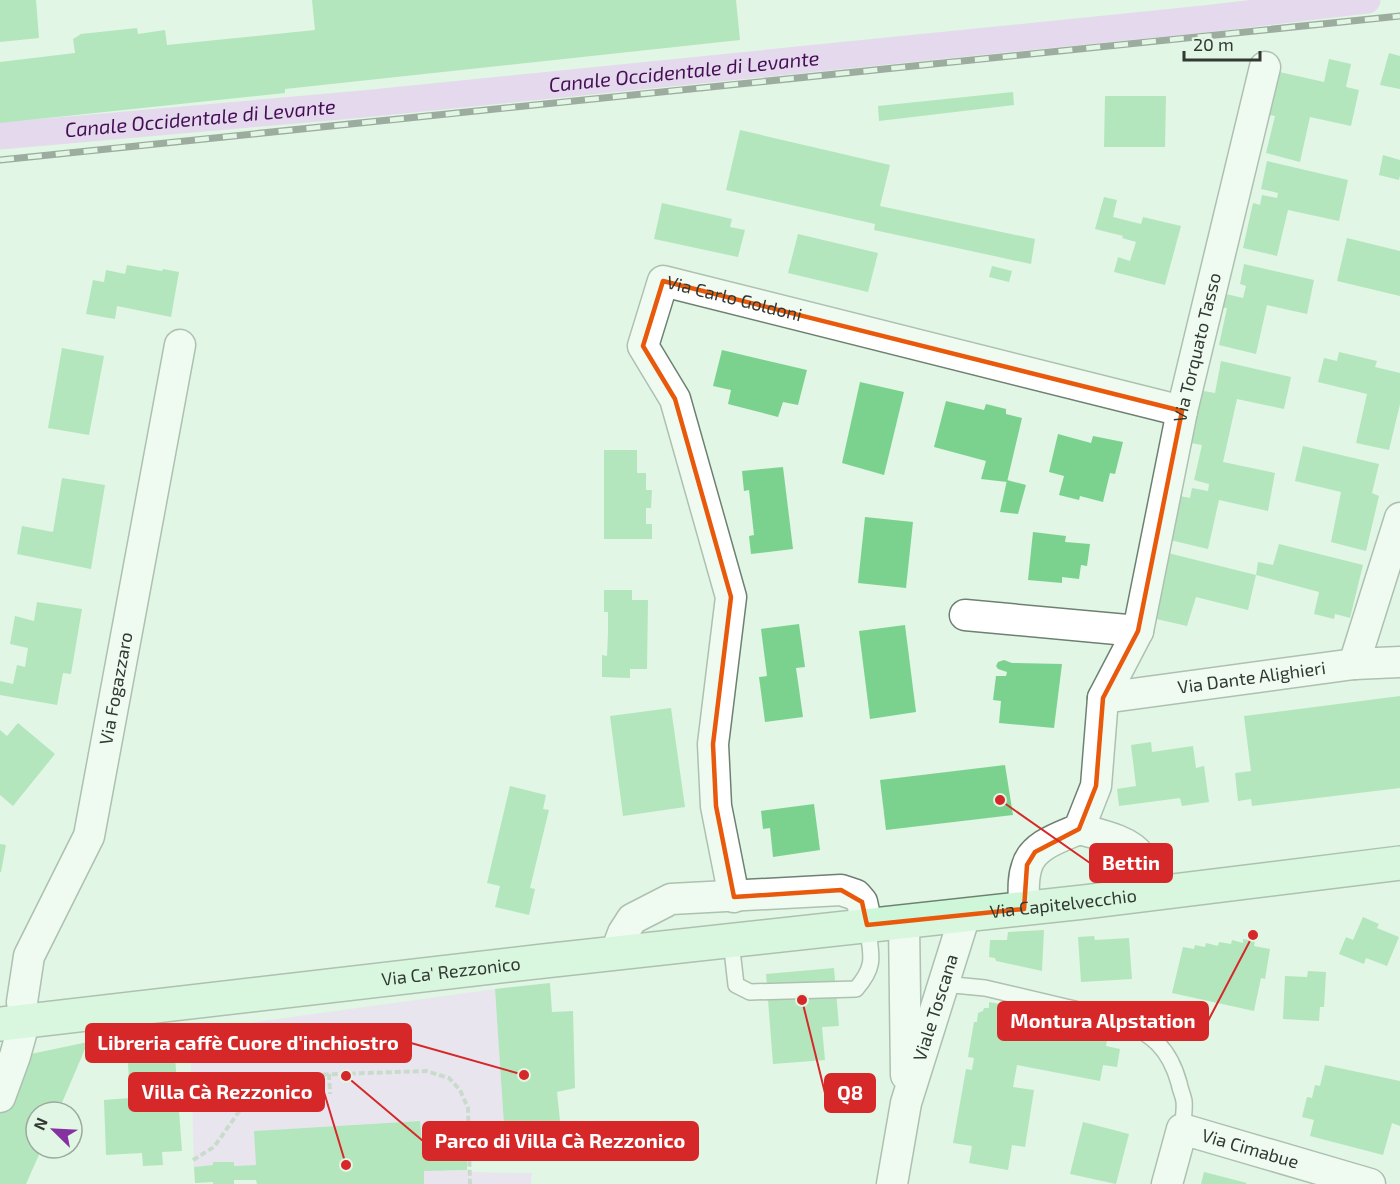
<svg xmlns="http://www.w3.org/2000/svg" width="1400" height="1184" font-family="'Exo 2',sans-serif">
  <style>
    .green { fill: #f1d1fd }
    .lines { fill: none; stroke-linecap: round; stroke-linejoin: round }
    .canal { stroke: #e7b7f8; stroke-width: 27 }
    .building { fill: #7bd28f }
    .lane-casing { stroke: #6e8171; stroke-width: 18 }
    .street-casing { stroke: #6e8171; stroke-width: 33 }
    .secondary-casing { stroke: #6e8171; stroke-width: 36 }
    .path { stroke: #acbdae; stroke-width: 4; stroke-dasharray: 6 3; stroke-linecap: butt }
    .lane { stroke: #fff; stroke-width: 15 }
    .street { stroke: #fff; stroke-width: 30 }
    .secondary { stroke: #cef7da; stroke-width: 33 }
    .rail-casing { stroke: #485249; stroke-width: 7 }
    .rail { stroke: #e1f6e4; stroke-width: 4.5; stroke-dasharray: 14; stroke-linecap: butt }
    .marked { fill: none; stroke: #e8590c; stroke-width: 4.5; stroke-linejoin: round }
    .labels { text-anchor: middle; stroke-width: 5; stroke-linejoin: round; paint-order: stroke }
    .street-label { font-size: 18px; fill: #313932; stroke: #e1f6e4 }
    .water-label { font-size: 20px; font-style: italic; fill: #450d55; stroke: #e1f6e4 }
    .leader { fill: none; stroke: #d62828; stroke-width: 2 }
    .callout-dot { fill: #d62828; stroke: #e1f6e4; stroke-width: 2 }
    .callout { fill: #d62828; stroke: #d62828; stroke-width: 2 }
    .callout-label { font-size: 20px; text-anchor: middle; font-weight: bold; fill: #fff }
  </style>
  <rect width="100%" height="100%" fill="#e1f6e4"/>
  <!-- green -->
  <g class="green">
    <path d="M495 989 504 1125 495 1146 490 1149 444 1152V1154L423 1156 420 1121 255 1131 256 1165 234 1166 233 1162H213V1165L194 1167 190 1031Z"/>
    <path d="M445 1169V1171L467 1170 470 1172 532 1173 531 1184H424V1171Z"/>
  </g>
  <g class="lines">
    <!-- canal -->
    <path class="canal" id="s1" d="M0 136 363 104 1204 19 1367 0"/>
  </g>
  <!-- building -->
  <g class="building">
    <path d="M0 0H36L39 38 0 42Z"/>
    <path d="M312 0H736L740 40 285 89V93L0 123V62L75 53 73 39 81 34 137 28 138 34 165 30 167 45 315 30Z"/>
    <path d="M1389 53 1400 56V89L1380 85Z"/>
    <path d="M1329 59 1351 64 1346 87 1359 90 1351 126 1310 117 1300 162 1266 153 1275 116 1265 114 1275 71 1324 82Z"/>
    <path d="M1013 92 1014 105 879 121 878 106Z"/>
    <path d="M1105 96H1166L1165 147H1104Z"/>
    <path d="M740 130 890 165 880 206 1035 239 1031 264 874 230 875 224 726 190Z"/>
    <path d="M1383 155 1400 160V175L1399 180 1379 175Z"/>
    <path d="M1267 161 1348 180 1339 221 1288 210 1277 256 1243 248 1253 203 1260 205 1262 195 1277 198 1278 193 1261 189Z"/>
    <path d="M1104 197 1117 200 1113 217 1141 224 1143 217 1181 226 1165 285 1114 272 1118 257 1130 261 1136 242 1122 238 1123 236 1095 229Z"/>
    <path d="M662 203 732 219 730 227 745 230 738 257 654 239Z"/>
    <path d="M798 234 878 253 868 292 788 273Z"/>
    <path d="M1347 238 1400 251V296L1337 281Z"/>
    <path d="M1244 264 1314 280 1307 314 1267 305 1256 354 1219 345 1227 308H1223L1226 294 1243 298 1246 286 1240 284Z"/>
    <path d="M127 265 162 271 163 269 179 272 171 317 117 306 115 319 86 314 93 280 104 282 106 270 125 274Z"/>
    <path d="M992 266 1012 271 1009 282 989 277Z"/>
    <path d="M62 348 104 356 89 435 48 428Z"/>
    <path d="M722 350 807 370 798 405 783 402 778 417 728 404 731 390 713 386Z"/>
    <path d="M1339 352 1377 361 1375 367 1400 373V404L1389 450 1356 443 1367 394 1318 382 1324 358 1337 361Z"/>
    <path d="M1221 361 1291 377 1284 409 1237 399 1223 462 1275 473 1268 511 1219 500 1208 549 1170 540 1180 496 1190 498 1192 488 1208 491 1209 484 1194 480 1202 445 1186 442 1198 390 1215 393Z"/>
    <path d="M860 382 904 392 884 475 842 463Z"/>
    <path d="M946 401 984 410 986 404 1006 409V414L1022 418 1007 482 981 479 986 461 934 447Z"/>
    <path d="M1058 434 1091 443 1093 436 1123 442 1115 474 1110 473 1103 502 1080 496 1079 500 1059 495 1064 476 1049 472Z"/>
    <path d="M1303 446 1379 464 1372 493 1379 496 1366 551 1331 542 1341 492 1295 481Z"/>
    <path d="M604 450H637V473H646V490H652L651 508H646V524H652V539H604Z"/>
    <path d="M783 467 793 549 751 554 749 536 754 535 749 490 744 491 742 471Z"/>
    <path d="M62 478 105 485 91 569 17 554 22 526 53 532Z"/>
    <path d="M1007 480 1026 485 1018 514 1000 512Z"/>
    <path d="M865 517 913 522 906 588 858 583Z"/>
    <path d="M1033 532 1066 536 1065 542 1090 544 1087 566 1081 565 1079 579 1062 577V583L1028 580Z"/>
    <path d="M1279 544 1363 565 1350 618 1335 614 1334 619 1314 614 1319 592 1256 575 1248 610 1196 597 1187 626 1152 618 1168 553 1256 575 1258 562 1273 565Z"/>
    <path d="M604 590H632V600H648L647 669H630V678L602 677V655L607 656 608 633V612H604Z"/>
    <path d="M37 602 82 609 71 674 63 673 57 705 0 695V681L13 684 17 665 25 667 28 648 10 644 15 616 34 621Z"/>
    <path d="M799 624 805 667 796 668 803 717 765 722 759 677 767 676 761 629Z"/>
    <path d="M905 625 916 712 870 719 859 631Z"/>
    <path d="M1004 660 1012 663 1062 664 1054 728 999 723 1001 701 993 700 996 676H1006L1007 672 998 669 996 666 998 662Z"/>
    <path d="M1400 696V788L1252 806 1251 799 1238 801 1235 773 1251 771 1244 716Z"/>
    <path d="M671 708 685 807 623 816 610 716Z"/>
    <path d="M18 723 55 754 13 806 0 795V730L7 736Z"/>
    <path d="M1151 742 1152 752 1193 746 1196 768 1204 766 1209 802 1182 806 1180 798 1119 806 1117 789 1136 786 1131 745Z"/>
    <path d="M1005 765 1013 815 886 830 880 780Z"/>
    <path d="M510 786 546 795 543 809 549 810 530 888 535 889 529 915 495 907 500 886 487 883Z"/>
    <path d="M814 804 820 850 773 857 770 828 763 829 761 811Z"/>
    <path d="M0 844 6 845 1 872H0Z"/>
    <path d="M1363 917 1379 924 1377 928 1399 937 1387 966 1366 958 1364 964 1339 954 1346 937 1353 940Z"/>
    <path d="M1044 930 1042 971 996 961 995 958 989 957 990 940H1007L1008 932Z"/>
    <path d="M1094 936 1095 940 1129 938 1132 979 1081 982 1078 937Z"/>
    <path d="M1243 939 1255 941 1254 946 1270 949 1265 979 1261 978 1254 1011 1172 993 1183 947 1194 949 1195 945 1205 947 1206 943 1218 946 1219 942 1231 944 1232 940 1243 943Z"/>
    <path d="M834 968 839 1026 822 1027 825 1060 773 1064 766 974Z"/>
    <path d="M1308 971 1326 972 1324 1007H1320L1319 1021 1283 1019 1285 976 1307 977Z"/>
    <path d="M550 983 552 1012 573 1011 575 1088 557 1092 562 1140 523 1144 524 1123 504 1125 495 989Z"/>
    <path d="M989 1002 1110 1024 1106 1046 1120 1049 1117 1067 1103 1065 1100 1081 1017 1065 1013 1087 1034 1090 1025 1147 1012 1145 1008 1170 969 1163 972 1146 953 1143 966 1069 972 1070 974 1058 968 1057 974 1022H977L978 1013 983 1011 984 1008H989Z"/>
    <path d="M173 1029 182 1151 162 1152 163 1165 143 1166 142 1153 106 1155 104 1100 130 1098 127 1047H116V1034Z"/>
    <path d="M88 1042 58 1112H36V1148H42L26 1184H0V1114L26 1055Z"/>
    <path d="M1325 1065 1400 1081V1126L1392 1123 1383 1155 1310 1136 1314 1120 1302 1117 1307 1097 1312 1098 1315 1085 1320 1086Z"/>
    <path d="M420 1121 423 1156 444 1154V1152L467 1150V1170L424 1171V1184H257L256 1180H234V1184H213V1182L195 1183 194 1167 213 1165V1162H234V1166L256 1165 254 1131Z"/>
    <path d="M1083 1122 1129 1134 1116 1184 1070 1174Z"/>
    <path d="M1204 1172 1247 1183 1246 1184H1201Z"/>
  </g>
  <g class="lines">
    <defs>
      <g id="lane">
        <path d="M731 941 736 985 750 992 856 989C877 965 871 955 867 925"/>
        <path d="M943 984 985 988 1121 1020C1152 1035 1169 1047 1179 1083 1180 1089 1183 1095 1184 1101 1185 1110 1183 1120 1182 1129"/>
      </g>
      <g id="street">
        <path d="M965 615 1138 631"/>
        <path d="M1354 664 1400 518"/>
        <path id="s2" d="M1103 698 1354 664 1400 662"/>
        <path d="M1079 829C1097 834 1129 840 1140 856 1147 867 1149 882 1153 893"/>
        <path id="s3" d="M734 897 716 806 713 744 731 597 675 399 643 346 663 281 1182 411"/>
        <path id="s4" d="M1024 909C1024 895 1022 880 1027 866 1033 845 1061 837 1079 829L1096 786 1103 698 1138 631 1182 411 1265 67"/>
        <path d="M904 922 906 1075"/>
        <path d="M615 954 623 933 632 919 671 899 841 890 856 895 862 902 867 925"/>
        <path id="s5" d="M0 1097 15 1056 25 1020 22 1002 29 956 89 836 180 345"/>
        <path id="s6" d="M892 1184 906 1103 965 915"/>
        <path id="s7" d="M1167 1184 1182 1129 1370 1184"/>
      </g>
      <g id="secondary">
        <path id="s8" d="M0 1024 544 961 1084 902 1400 863"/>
      </g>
    </defs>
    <!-- lane casing -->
    <use href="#lane" class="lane-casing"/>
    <!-- street casing -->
    <use href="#street" class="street-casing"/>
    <!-- secondary casing -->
    <use href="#secondary" class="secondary-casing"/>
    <!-- path -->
    <g class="path">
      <path d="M329 1074 330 1094"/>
      <path d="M193 1160 214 1147 240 1110 256 1098 279 1084 308 1075 426 1071 449 1078 460 1090 468 1108 470 1184"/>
    </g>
    <!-- lane -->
    <use href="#lane" class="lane"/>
    <!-- street -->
    <use href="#street" class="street"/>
    <!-- secondary -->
    <use href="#secondary" class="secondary"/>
    <defs>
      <path id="rail" d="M0 160 1400 16"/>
    </defs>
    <!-- rail casing -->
    <use href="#rail" class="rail-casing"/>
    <!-- rail -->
    <use href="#rail" class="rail"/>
  </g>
  <!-- marked area -->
  <path d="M0 0H1400V1184H0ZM663 281 1182 411 1138 631 1103 698 1096 786 1079 829 1035 852 1027 865 1024 909 867 925 862 902 841 890 734 897 716 806 713 744 731 597 675 399 643 346Z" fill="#e1f6e4" fill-opacity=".55" fill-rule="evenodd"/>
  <path class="marked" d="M663 281 1182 411 1138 631 1103 698 1096 786 1079 829 1035 852 1027 865 1024 909 867 925 862 902 841 890 734 897 716 806 713 744 731 597 675 399 643 346Z"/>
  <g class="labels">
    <!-- street labels -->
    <g class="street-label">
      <text dy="6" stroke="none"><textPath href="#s3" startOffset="712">Via Carlo Goldoni</textPath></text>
      <text dy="6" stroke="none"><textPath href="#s4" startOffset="609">Via Torquato Tasso</textPath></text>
      <text dy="6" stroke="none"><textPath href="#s2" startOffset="150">Via Dante Alighieri</textPath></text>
      <text dy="6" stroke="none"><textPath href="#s5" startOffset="430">Via Fogazzaro</textPath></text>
      <text dy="6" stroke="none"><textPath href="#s8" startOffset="1070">Via Capitelvecchio</textPath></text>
      <text dy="6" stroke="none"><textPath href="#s8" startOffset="454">Via Ca' Rezzonico</textPath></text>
      <text dy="6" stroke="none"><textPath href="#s6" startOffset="182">Viale Toscana</textPath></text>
      <text dy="6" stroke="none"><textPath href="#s7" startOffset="128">Via Cimabue</textPath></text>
    </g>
    <!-- water labels -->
    <g class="water-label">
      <text dy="7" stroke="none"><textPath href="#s1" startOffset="687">Canale Occidentale di Levante</textPath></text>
      <text dy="7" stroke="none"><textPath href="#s1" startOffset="201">Canale Occidentale di Levante</textPath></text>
    </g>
  </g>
  <!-- callouts -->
  <path class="leader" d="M1000 800L1090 863M1253 935L1208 1021M524 1075L411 1043M346 1165L324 1092M802 1000L825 1093M346 1076L423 1141"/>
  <g class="callout-dot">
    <circle cx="1000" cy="800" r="6"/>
    <circle cx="1253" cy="935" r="6"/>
    <circle cx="524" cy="1075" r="6"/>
    <circle cx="346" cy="1165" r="6"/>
    <circle cx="802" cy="1000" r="6"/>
    <circle cx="346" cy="1076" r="6"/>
  </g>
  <g class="callout">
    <rect x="1090" y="844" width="82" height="38" rx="6"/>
    <rect x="998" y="1002" width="210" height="38" rx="6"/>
    <rect x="86" y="1024" width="325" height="38" rx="6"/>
    <rect x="129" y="1073" width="195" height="38" rx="6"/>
    <rect x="825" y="1074" width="50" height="38" rx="6"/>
    <rect x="423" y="1122" width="275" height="38" rx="6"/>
  </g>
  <g class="callout-label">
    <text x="1131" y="870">Bettin</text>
    <text x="1103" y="1028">Montura Alpstation</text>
    <text x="248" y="1050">Libreria caffè Cuore d'inchiostro</text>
    <text x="227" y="1099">Villa Cà Rezzonico</text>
    <text x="850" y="1100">Q8</text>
    <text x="560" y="1148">Parco di Villa Cà Rezzonico</text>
  </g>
  <!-- north arrow -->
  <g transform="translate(54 1130) rotate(294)"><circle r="28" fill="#e1f6e4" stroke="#9baa9d" stroke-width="1.5"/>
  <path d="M0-4.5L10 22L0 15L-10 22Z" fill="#8531a0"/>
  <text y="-9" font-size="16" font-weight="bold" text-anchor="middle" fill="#313932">N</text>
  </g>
  <!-- scale -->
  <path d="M1184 51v9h76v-9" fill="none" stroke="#313932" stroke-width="3"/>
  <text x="1193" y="51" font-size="18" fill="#313932" stroke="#e1f6e4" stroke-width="4.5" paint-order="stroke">20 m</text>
</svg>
